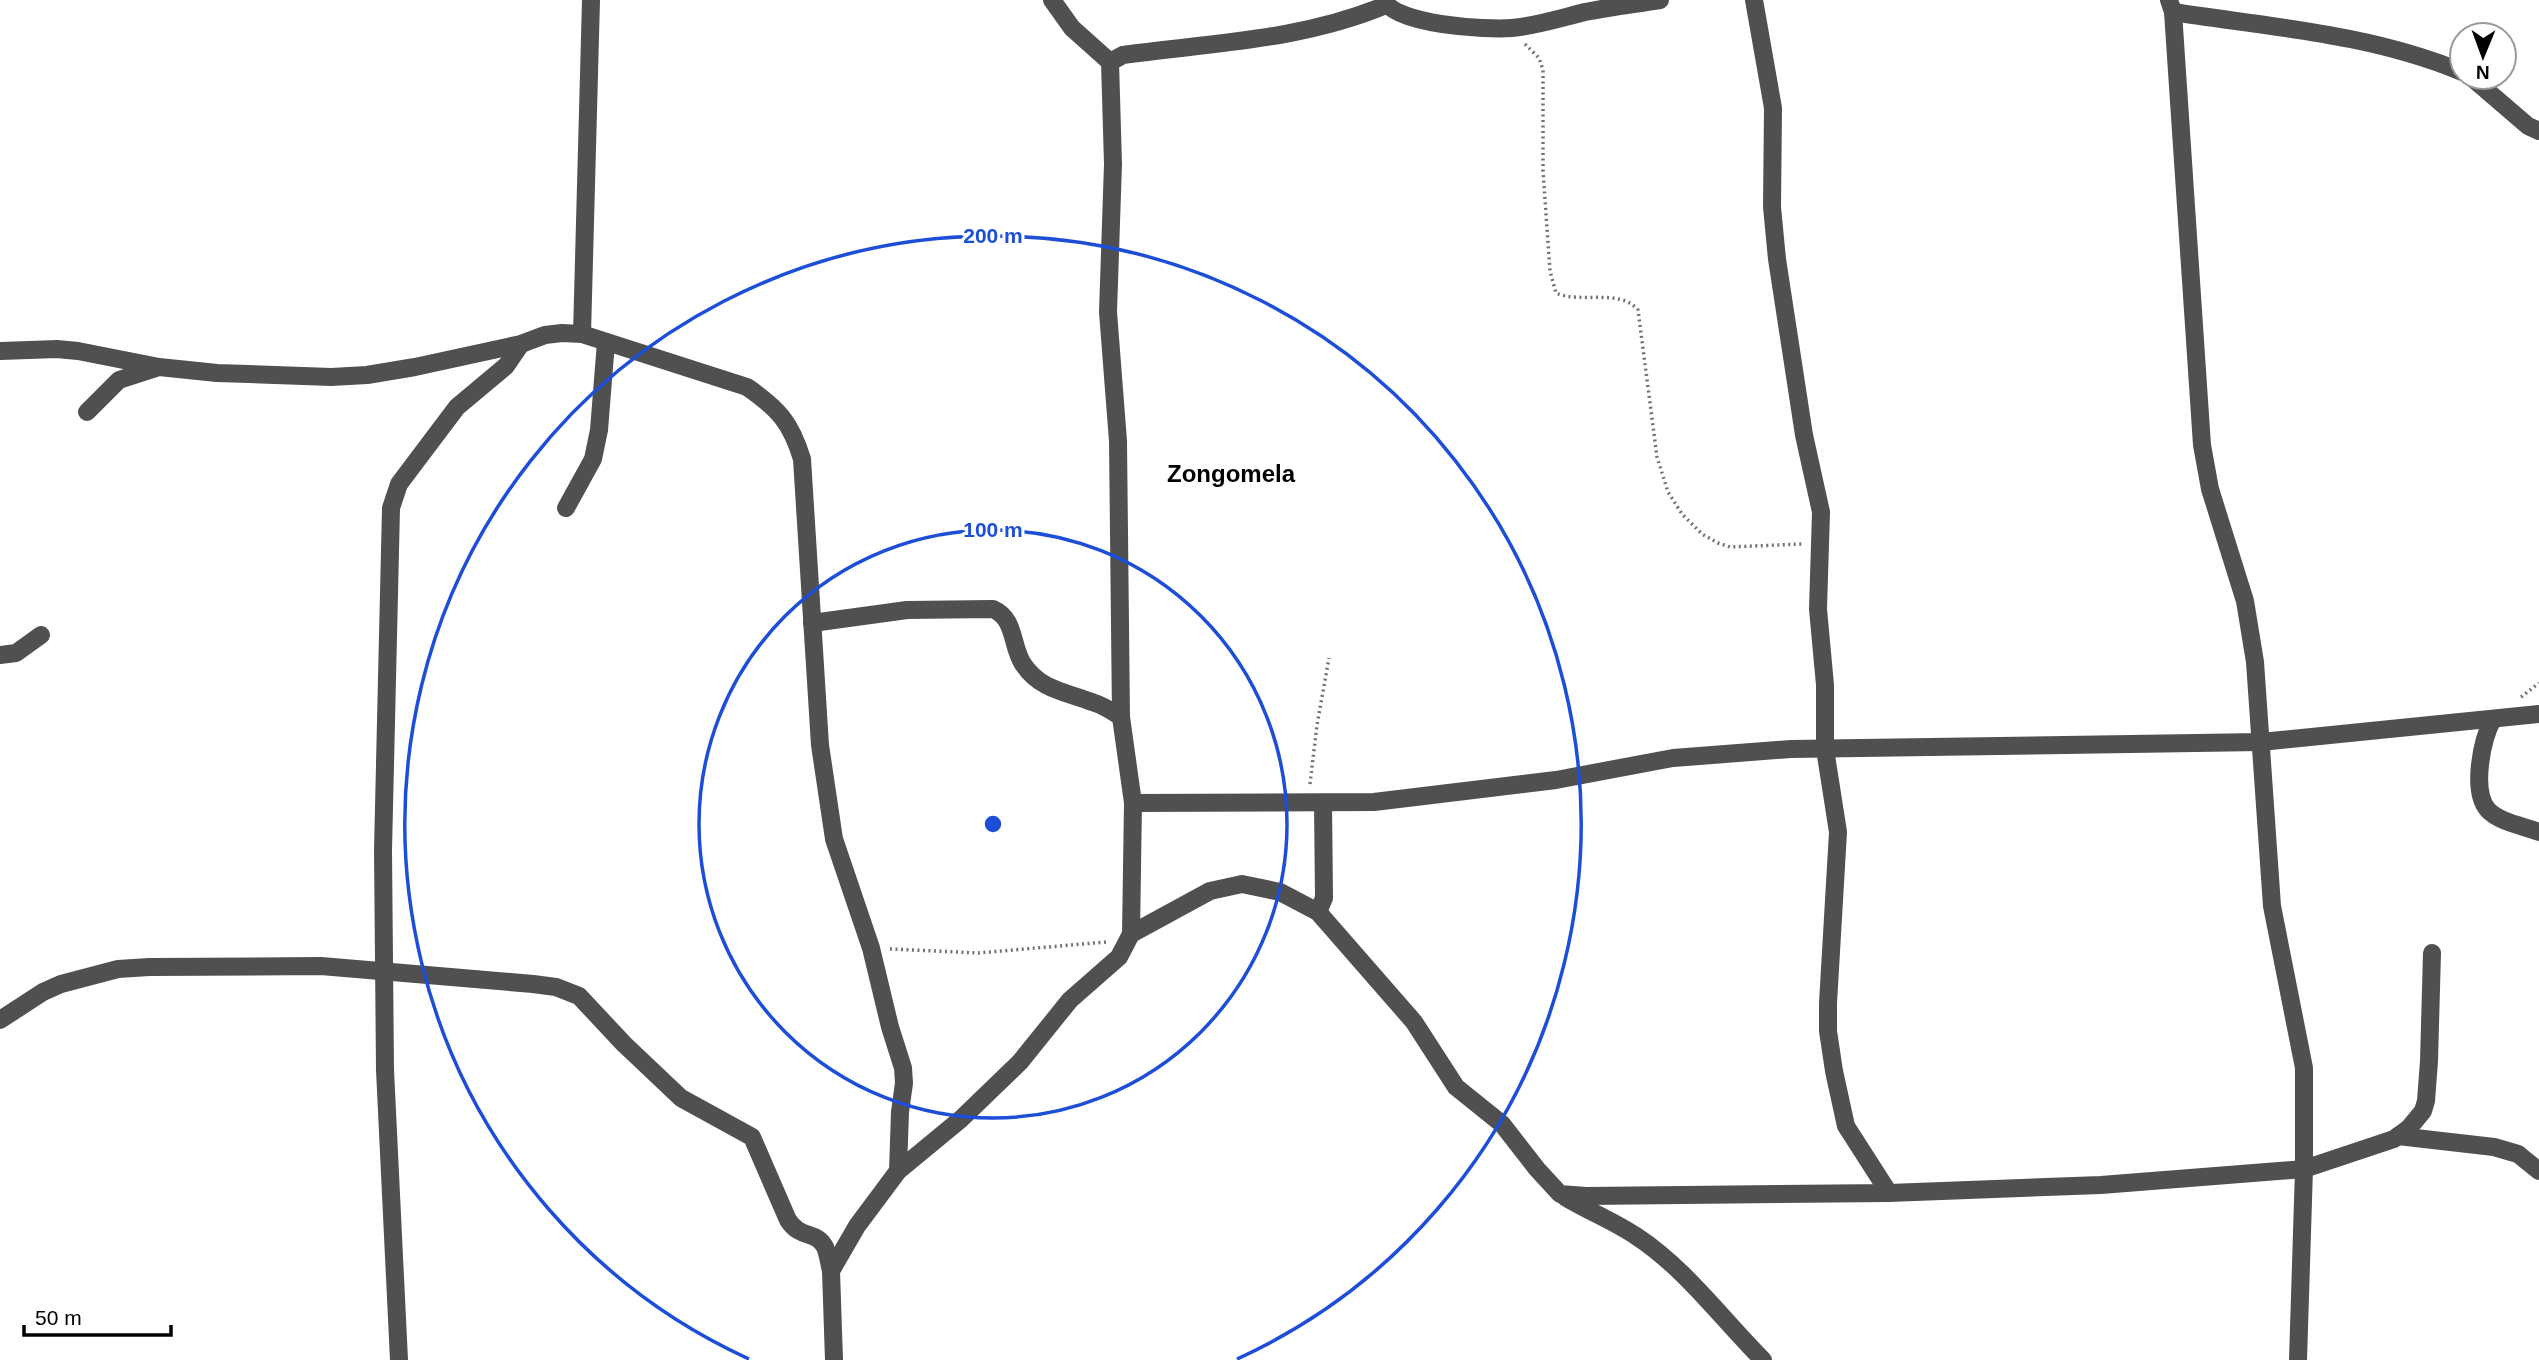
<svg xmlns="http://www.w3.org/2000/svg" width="2539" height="1360" font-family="Helvetica,sans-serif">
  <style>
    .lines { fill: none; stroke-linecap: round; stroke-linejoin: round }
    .path { stroke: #727272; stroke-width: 3.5; stroke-dasharray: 2 3.5; stroke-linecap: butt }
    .minor { stroke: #505050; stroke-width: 18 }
    .ring { fill: none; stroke: #1d4ed8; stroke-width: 3.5 }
    .labels { text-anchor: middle; stroke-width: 6; stroke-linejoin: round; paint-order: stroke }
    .quarter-label { font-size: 24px; font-weight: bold; fill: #000; stroke: #fff }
    .centre { fill: #1d4ed8; stroke: #fff; stroke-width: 3.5 }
    .ring-label { font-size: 21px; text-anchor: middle; font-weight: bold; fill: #1d4ed8; stroke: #fff; stroke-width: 6; stroke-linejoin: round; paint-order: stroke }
  </style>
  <rect width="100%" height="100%" fill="#fff"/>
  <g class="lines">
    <!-- path -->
    <g class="path">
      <path d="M1525 44 1539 58 1543 70V171L1550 271 1556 293C1580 304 1620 288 1638 310L1657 457 1668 492 1682 514 1702 534 1718 543 1730 547 1802 544"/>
      <path d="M2521 697 2539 683"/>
      <path d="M1310 784 1317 725 1329 658"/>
      <path d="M890 949 978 953 1106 942"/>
    </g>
    <!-- minor -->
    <g class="minor">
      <path d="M1052 0 1072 28 1110 62"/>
      <path d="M1384 0C1395 25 1486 30 1512 28 1536 26 1561 18 1585 12 1610 7 1635 4 1660 0"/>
      <path d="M1754 0 1773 108 1772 207 1777 259 1804 435 1821 512 1818 609 1825 685V749L1838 832 1828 1003V1031L1834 1071 1846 1126 1889 1193"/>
      <path d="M2169 0 2173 12 2202 445 2210 489 2245 601 2255 662 2272 906 2304 1068V1169L2298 1360"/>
      <path d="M2173 12C2270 27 2371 34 2462 72"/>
      <path d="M2471 77 2528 126 2539 131"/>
      <path d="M582 334 591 0"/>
      <path d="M0 351 57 349 78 351 159 367 217 373 331 377 367 375 415 367 521 344 545 335 562 333 582 334 747 387C779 409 791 423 802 459L820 745 834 839 871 948 890 1027 903 1068 904 1083 900 1112 898 1171"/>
      <path d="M87 412 119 380 156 368"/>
      <path d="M566 508 593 459 599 430 606 342"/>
      <path d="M812 623 907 610 993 609C1016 619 1011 646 1023 664 1040 690 1066 692 1092 702 1102 705 1112 711 1121 717"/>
      <path d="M0 655 16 653 41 635"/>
      <path d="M2493 719C2482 739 2471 791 2488 810 2499 822 2524 826 2539 832"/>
      <path d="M1133 803 1374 802 1556 780 1673 758 1791 749 2261 742 2539 714"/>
      <path d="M1318 912 1324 898 1323 803"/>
      <path d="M1131 934 1210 891 1242 884 1280 892 1318 912 1414 1022 1456 1087 1502 1124 1537 1169 1560 1194 1586 1196 1889 1193 2101 1185 2304 1169 2394 1139 2409 1128 2423 1111 2426 1101 2429 1061 2432 953"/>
      <path d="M0 1020 43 992 61 984 118 969 149 967 321 966 533 984 556 987 579 996 624 1044 681 1098 752 1137 788 1220C801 1240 816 1230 825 1247 828 1254 829 1263 831 1271"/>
      <path d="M2398 1136 2494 1147 2518 1154 2539 1171"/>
      <path d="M1565 1197C1588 1211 1614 1221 1636 1236 1685 1268 1722 1319 1763 1360"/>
      <path d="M399 1360 385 1070 383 850 391 508 399 484 457 407 506 366 521 344"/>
      <path d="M834 1360 831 1271 857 1226 898 1171 961 1119 1020 1062 1070 1000 1119 957 1131 934 1133 803 1121 717 1118 441 1108 312 1113 164 1110 62 1123 55C1212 43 1303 40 1386 5"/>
    </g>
  </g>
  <!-- distance rings -->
  <g class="ring">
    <circle cx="993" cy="824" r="294"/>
    <path d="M749 1359A588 588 0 1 1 1237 1359"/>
  </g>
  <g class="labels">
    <!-- quarter labels -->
    <g class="quarter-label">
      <text x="1231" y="482">Zongomela</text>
    </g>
  </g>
  <circle cx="993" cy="824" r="10" class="centre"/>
  <g class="ring-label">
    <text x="993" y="243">200 m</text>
    <text x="993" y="537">100 m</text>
  </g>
  <!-- north arrow -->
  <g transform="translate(2483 56) rotate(181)"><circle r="33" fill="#ffffff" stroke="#999999" stroke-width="2"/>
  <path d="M0-5L12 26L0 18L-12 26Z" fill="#000000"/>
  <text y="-10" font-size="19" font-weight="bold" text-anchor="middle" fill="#000000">N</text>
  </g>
  <!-- scale -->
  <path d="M24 1325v10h147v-10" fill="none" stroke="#000000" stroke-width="3.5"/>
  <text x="35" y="1325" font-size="21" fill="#000000" stroke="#ffffff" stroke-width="5" paint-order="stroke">50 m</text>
</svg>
